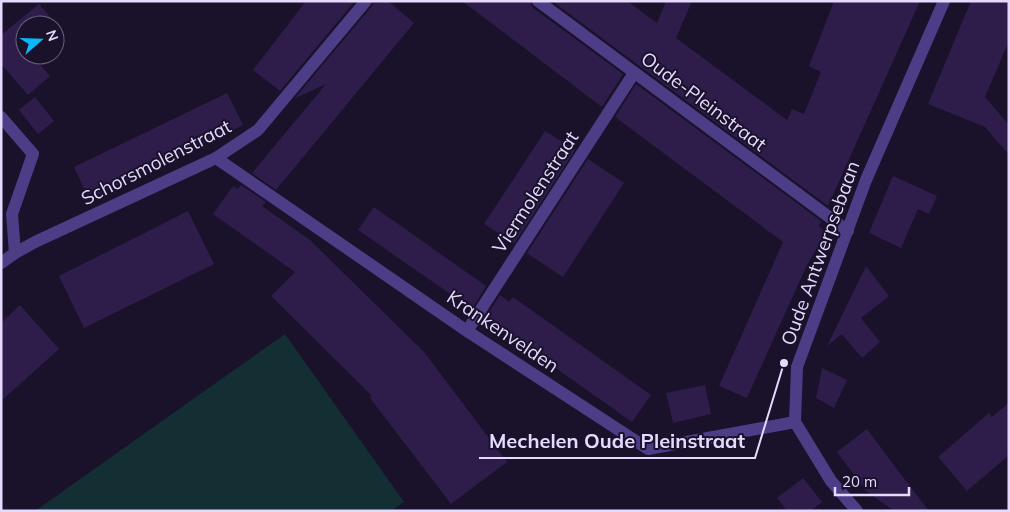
<svg xmlns="http://www.w3.org/2000/svg" width="1010" height="512" font-family="Mulish,sans-serif">
  <style>
    .green { fill: #142f33 }
    .building { fill: #2e1d4a }
    .lines { fill: none; stroke-linecap: round; stroke-linejoin: round }
    .minor { stroke: #4d3d87; stroke-width: 12 }
    .labels { text-anchor: middle; stroke-width: 4; stroke-linejoin: round; paint-order: stroke }
    .street-label { font-size: 19px; fill: #e5dafe; stroke: #1a112a }
    .leader { fill: none; stroke: #e5dafe; stroke-width: 2 }
    .callout-dot { fill: #e5dafe; stroke: #1a112a; stroke-width: 2 }
    .callout-label { font-size: 20px; text-anchor: middle; font-weight: bold; fill: #e5dafe; stroke: #1a112a; stroke-width: 4; stroke-linejoin: round; paint-order: stroke }
  </style>
  <rect width="100%" height="100%" fill="#1a112a"/>
  <!-- green -->
  <path class="green" d="M285 334 404 502 391 511H35Z"/>
  <!-- building -->
  <g class="building">
    <path d="M306 1H355L280 91 253 70Z"/>
    <path d="M374 1H388L414 23 276 190 252 173 326 84 294 99 372 6Z"/>
    <path d="M462 1H530L533 8 623 74 602 107Z"/>
    <path d="M552 1H627L657 23 666 1H692L676 38 787 120 792 109 804 114 821 72 809 66 834 1H920L828 206Z"/>
    <path d="M971 1H1009V41L985 97 1009 125V155L985 127 928 104Z"/>
    <path d="M39 4 63 32 55 39V25H25V55H36L33 57 50 76 28 95 1 64V35Z"/>
    <path d="M636 84 821 221 819 226 826 232 806 267 747 398 719 386 783 242 615 117Z"/>
    <path d="M227 93 243 125 89 199 74 167Z"/>
    <path d="M35 97 54 121 38 134 19 110Z"/>
    <path d="M545 131 575 150 514 244 484 224Z"/>
    <path d="M588 159 624 183 563 277 527 253Z"/>
    <path d="M893 176 937 196 929 214 918 209 901 248 869 233Z"/>
    <path d="M241 185 266 202 262 206 310 240 424 352 507 462 451 504 370 398 372 396 271 296 295 272 213 214 233 186 238 189Z"/>
    <path d="M374 207 486 286 472 309 358 230Z"/>
    <path d="M188 211 214 264 84 328 59 276Z"/>
    <path d="M866 266 889 296 861 318 880 342 862 358 842 334 827 346Z"/>
    <path d="M500 295 509 302 513 297 651 395 632 422 485 318Z"/>
    <path d="M20 305 59 349 1 401V323Z"/>
    <path d="M822 368 847 380 834 408 816 398Z"/>
    <path d="M705 385 711 414 673 423 666 393Z"/>
    <path d="M1009 403V455L967 491 938 457 989 413 992 417Z"/>
    <path d="M867 429 896 468 929 511H894L866 491 837 452Z"/>
    <path d="M803 478 822 502 811 511H787L777 498Z"/>
  </g>
  <g class="lines">
    <!-- minor -->
    <g class="minor">
      <path d="M538 1 848 231"/>
      <path d="M1 117 33 154 12 214 15 253"/>
      <path d="M216 158 467 331 648 449 795 422"/>
      <path d="M1 263 15 253 35 242 216 158 258 130 366 1"/>
      <path d="M467 331 634 73"/>
      <path d="M857 511 831 481 795 422 797 367 866 180 944 1"/>
    </g>
  </g>
  <g class="labels">
    <!-- street labels -->
    <g class="street-label">
      <text transform="translate(704 101) rotate(37)" y="7">Oude-Pleinstraat</text>
      <text transform="translate(156 162) rotate(-27)" y="7">Schorsmolenstraat</text>
      <text transform="translate(535 192) rotate(-57)" y="7">Viermolenstraat</text>
      <text transform="translate(820 253) rotate(-70)" y="7">Oude Antwerpsebaan</text>
      <text transform="translate(503 331) rotate(34)" y="7">Krankenvelden</text>
    </g>
  </g>
  <!-- callouts -->
  <path class="leader" d="M784 363L755 458H479"/>
  <circle class="callout-dot" cx="784" cy="363" r="5"/>
  <g class="callout-label">
    <text x="617" y="448">Mechelen Oude Pleinstraat</text>
  </g>
  <!-- border -->
  <rect width="1010" height="512" fill="none" stroke="#e5dafe" stroke-width="5"/>
  <!-- north arrow -->
  <g transform="translate(40 40) rotate(70)"><circle r="24" fill="#1a112a" stroke="#6b617f"/>
  <path d="M0-4L9 19L0 12L-9 19Z" fill="#0ab8fa"/>
  <text y="-8" font-size="14" font-weight="bold" text-anchor="middle" fill="#e5dafe">N</text>
  </g>
  <!-- scale -->
  <path d="M835 487v8h74v-8" fill="none" stroke="#e5dafe" stroke-width="2.5"/>
  <text x="842" y="487" font-size="15" fill="#e5dafe" stroke="#1a112a" stroke-width="4" paint-order="stroke">20 m</text>
</svg>
